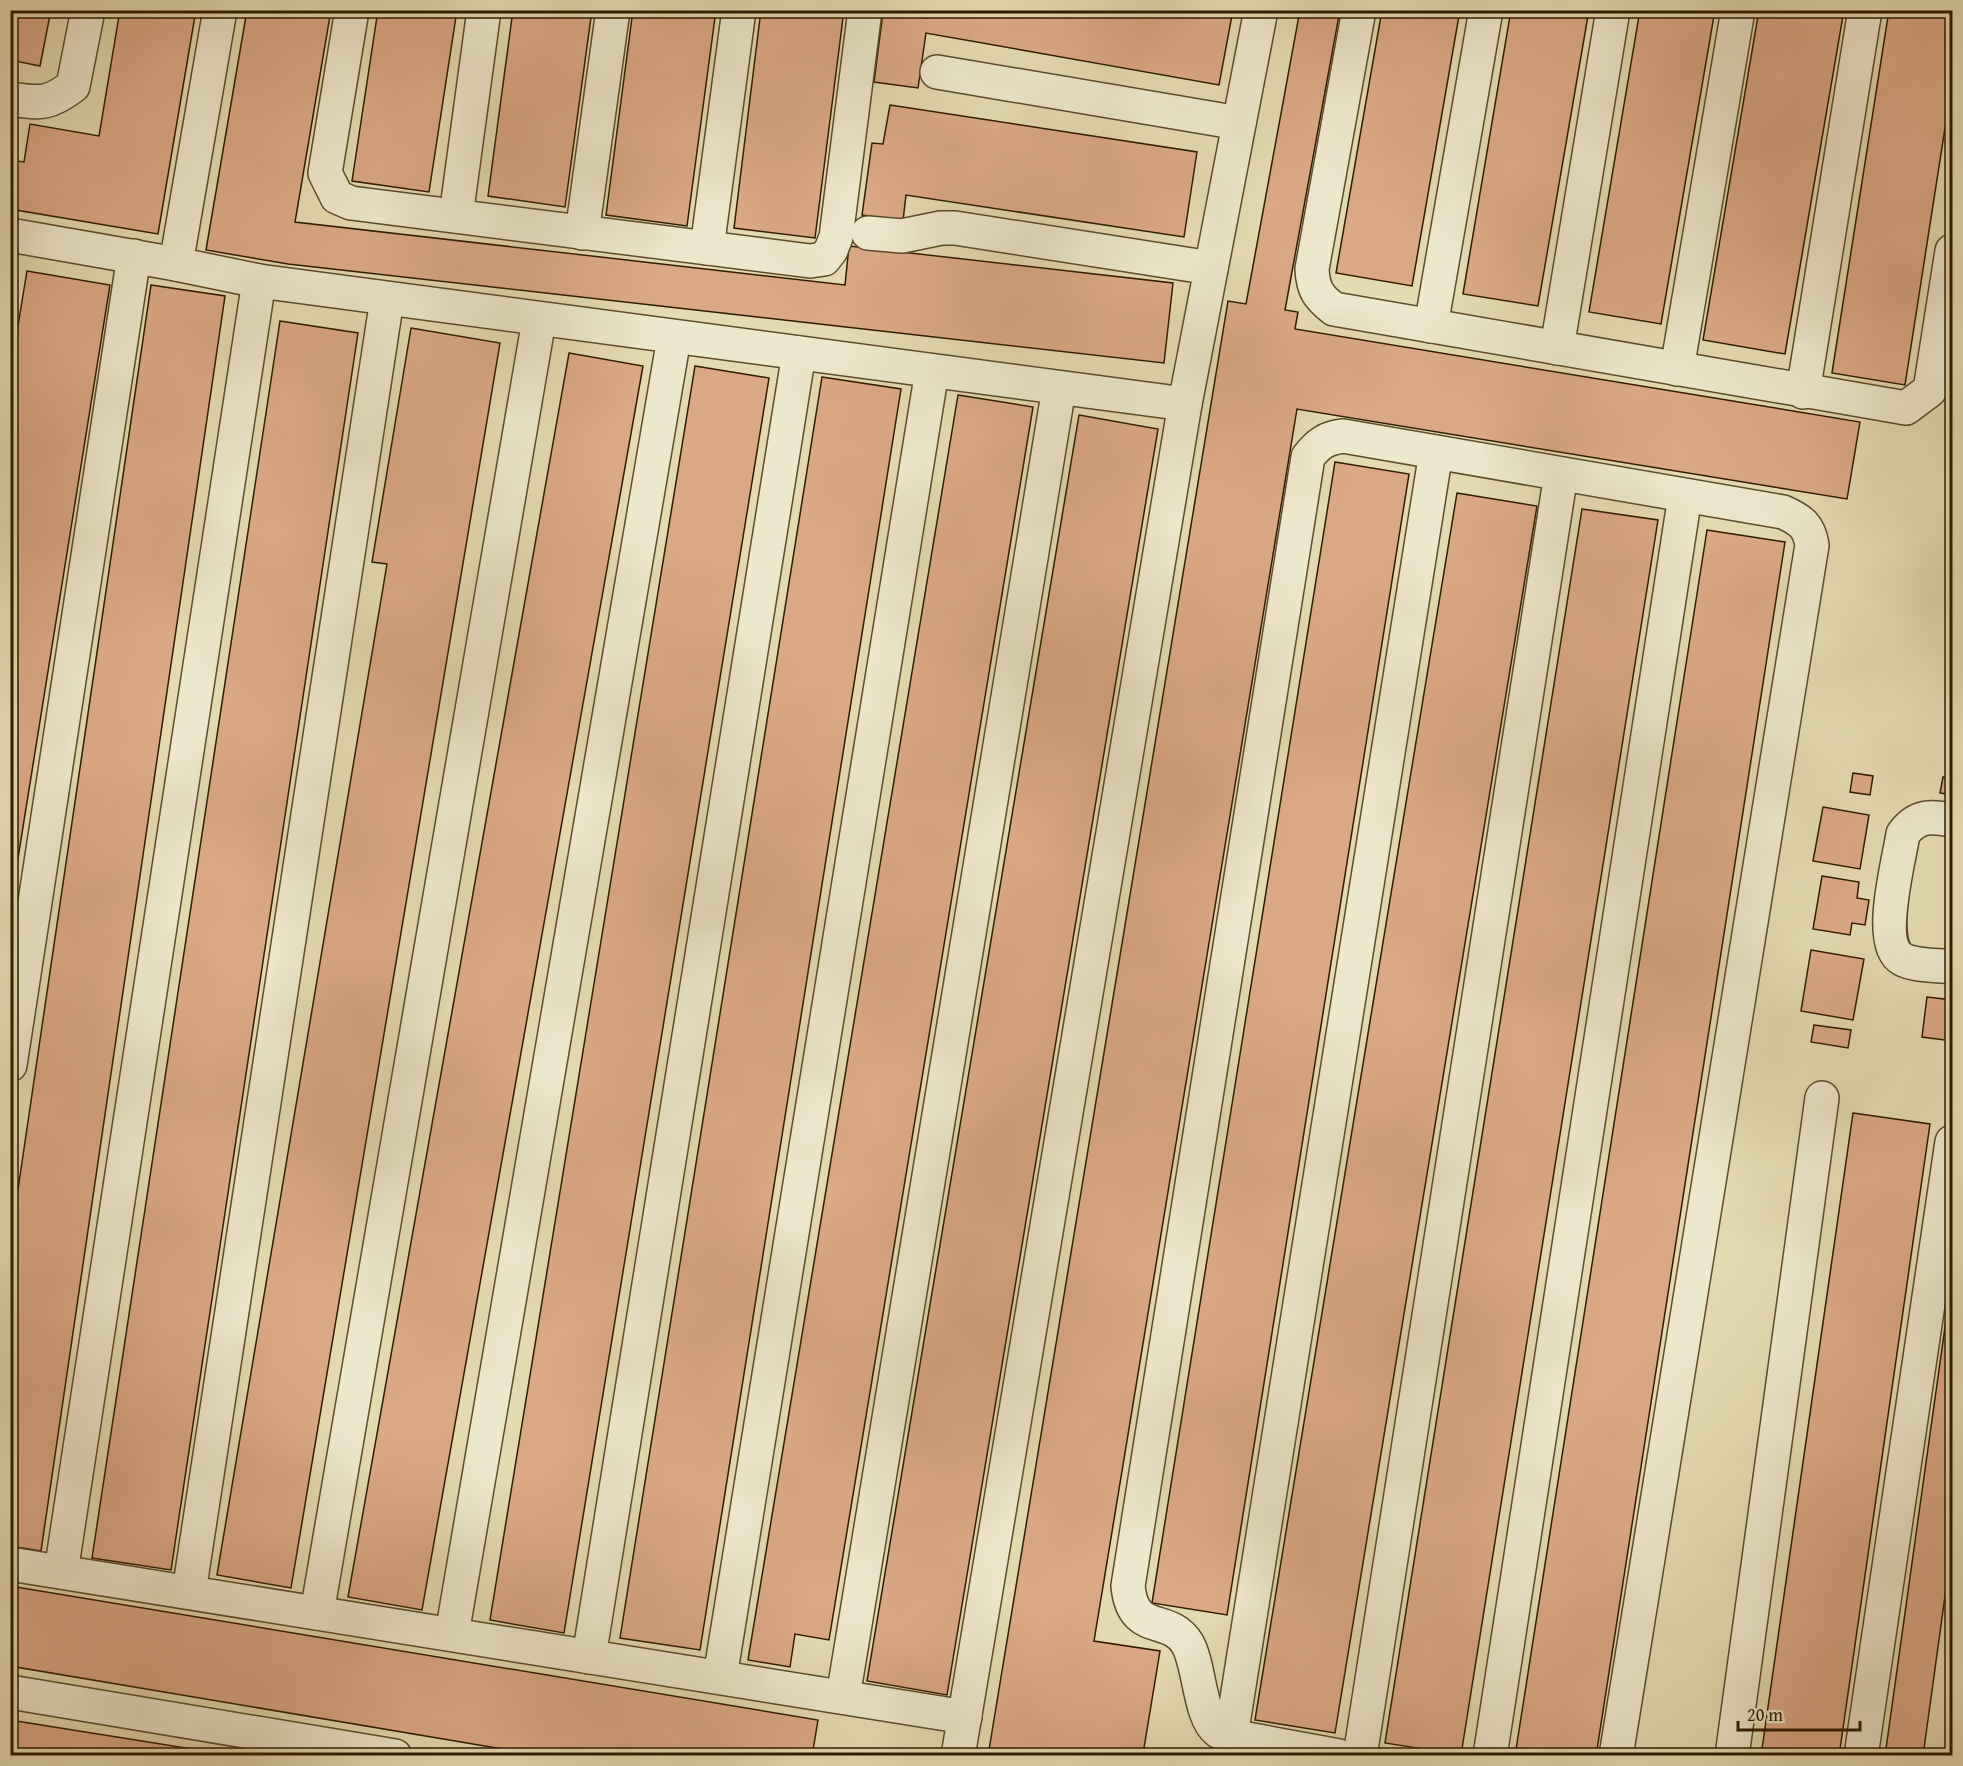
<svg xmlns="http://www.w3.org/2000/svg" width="1963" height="1766" font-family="'Gentium Book Plus',serif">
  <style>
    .building { fill: #dba886; stroke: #2e1a00; stroke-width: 1.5 }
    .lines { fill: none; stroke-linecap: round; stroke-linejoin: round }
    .minor-casing { stroke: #5c4a2c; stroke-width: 36 }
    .minor { stroke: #ede7cd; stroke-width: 33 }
  </style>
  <rect width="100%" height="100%" fill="#e4dab2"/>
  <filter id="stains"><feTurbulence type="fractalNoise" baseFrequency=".00333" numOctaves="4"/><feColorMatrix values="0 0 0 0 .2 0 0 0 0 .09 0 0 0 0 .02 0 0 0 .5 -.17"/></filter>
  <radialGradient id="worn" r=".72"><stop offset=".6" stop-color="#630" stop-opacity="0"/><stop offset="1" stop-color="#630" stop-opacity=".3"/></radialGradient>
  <!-- building -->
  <g class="building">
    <path d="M10 10H51L40 66 10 60Z"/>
    <path d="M120 10H196L158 234 10 209V160L24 162 30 124 99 136Z"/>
    <path d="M247 10H331L295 222 845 285 849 246 1173 283 1164 363 288 264 206 250Z"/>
    <path d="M378 10H457L429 192 352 181Z"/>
    <path d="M513 10H592L565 207 488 196Z"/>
    <path d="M633 10H716L687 226 606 215Z"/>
    <path d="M761 10H844L815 238 734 228Z"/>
    <path d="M929 10H1233L1219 85 926 33 918 88 874 82 883 12 928 18Z"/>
    <path d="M1300 10H1340L1285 310 1298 312 1295 329 1860 422 1847 499 1297 409 1094 1641 1160 1651 1144 1748 1187 1756H988L1228 301 1246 304Z"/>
    <path d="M1382 10H1460L1412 286 1336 273Z"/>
    <path d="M1511 10H1589L1538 306 1463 294Z"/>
    <path d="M1640 10H1715L1661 324 1589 312Z"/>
    <path d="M1759 10H1844L1785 354 1703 340Z"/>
    <path d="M1889 10H1952V83L1905 385 1832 373Z"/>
    <path d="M890 105 1197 152 1184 237 906 195 903 221 862 215 872 143 883 144Z"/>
    <path d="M27 271 110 285 10 908V374Z"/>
    <path d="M151 285 225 296 41 1551 10 1546V1244Z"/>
    <path d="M280 321 358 333 171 1570 92 1558Z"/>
    <path d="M411 328 500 343 291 1588 217 1575 387 564 372 562Z"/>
    <path d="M569 353 643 366 422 1610 348 1597Z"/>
    <path d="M695 366 769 378 564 1633 490 1620Z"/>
    <path d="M822 377 901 389 700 1650 620 1638Z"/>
    <path d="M958 395 1033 407 829 1640 795 1634 790 1667 748 1660Z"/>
    <path d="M1079 415 1158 429 947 1695 867 1681Z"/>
    <path d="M1335 462 1409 474 1227 1615 1152 1603Z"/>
    <path d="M1457 493 1537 506 1335 1733 1255 1720Z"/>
    <path d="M1582 509 1658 520 1461 1755 1385 1743Z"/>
    <path d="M1707 530 1785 542 1596 1756H1515Z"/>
    <path d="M1853 773 1873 776 1870 795 1850 792Z"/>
    <path d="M1943 777 1952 779V795L1940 793Z"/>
    <path d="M1823 807 1869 815 1860 869 1813 861Z"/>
    <path d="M1822 876 1859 882 1857 898 1869 900 1865 925 1852 923 1850 935 1813 929Z"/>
    <path d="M1811 950 1864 959 1853 1020 1801 1011Z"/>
    <path d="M1927 997 1952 1000V1041L1922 1037Z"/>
    <path d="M1814 1025 1851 1030 1848 1048 1811 1042Z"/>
    <path d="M1853 1113 1930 1124 1839 1756H1761Z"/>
    <path d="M1952 1277V1545L1923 1756H1885Z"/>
    <path d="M10 1586 818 1720 812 1756H544L10 1666Z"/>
    <path d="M10 1720 236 1756H10Z"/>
  </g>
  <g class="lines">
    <defs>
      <g id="minor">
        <path d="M352 10 325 173 337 197 351 203 810 261 824 259 831 250 836 237 865 10"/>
        <path d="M1359 10 1312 269C1313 289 1318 297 1334 309L1906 408 1930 390 1952 251"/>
        <path d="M937 72 1239 123"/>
        <path d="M10 99C41 103 48 105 73 86L88 10"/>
        <path d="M456 216 484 10"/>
        <path d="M582 233 613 10"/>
        <path d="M868 233 902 236 941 228H955L1211 268"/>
        <path d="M10 235 176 264 259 281 1185 404"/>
        <path d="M707 248 739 10"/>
        <path d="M176 264 220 10"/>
        <path d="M1431 326 1486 10"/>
        <path d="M1557 348 1613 10"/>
        <path d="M1677 369 1738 10"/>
        <path d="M1803 392 1865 10"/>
        <path d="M1952 820C1931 816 1917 815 1903 834 1899 861 1876 944 1902 959 1914 966 1938 965 1952 967"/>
        <path d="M10 1065 134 256"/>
        <path d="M10 1564 965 1717"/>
        <path d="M61 1572 259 281"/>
        <path d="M189 1592 387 299"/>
        <path d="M317 1613 539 320"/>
        <path d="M452 1634 674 338"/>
        <path d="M589 1657 799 353"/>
        <path d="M720 1677 932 371"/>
        <path d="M10 1692 395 1756"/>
        <path d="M843 1697 1059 388"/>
        <path d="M1231 1736 1436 452"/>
        <path d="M958 1756 1185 404 1261 10"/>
        <path d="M1339 1756 1231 1736C1228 1734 1221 1733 1218 1731 1199 1717 1200 1664 1187 1643 1168 1613 1133 1637 1128 1586L1308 457C1318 444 1326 438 1343 436L1783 512C1801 520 1809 526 1812 545L1616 1756"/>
        <path d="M1360 1756 1561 474"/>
        <path d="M1490 1756 1685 496"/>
        <path d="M1732 1756 1822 1098"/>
        <path d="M1861 1756 1952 1142"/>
      </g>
    </defs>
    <!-- minor casing -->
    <use href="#minor" class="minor-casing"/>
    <!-- minor -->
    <use href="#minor" class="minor"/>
  </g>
  <!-- margin -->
  <rect width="1963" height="1766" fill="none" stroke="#e4dab2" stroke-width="36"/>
  <rect x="12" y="12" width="1939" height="1742" fill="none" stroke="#2e1a00" stroke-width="3"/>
  <rect x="18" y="18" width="1927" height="1730" fill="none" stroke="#2e1a00" stroke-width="1.5"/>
  <!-- scale -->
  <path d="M1738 1721v9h122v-9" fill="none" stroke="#2e1a00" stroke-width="3"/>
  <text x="1747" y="1721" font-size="18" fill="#2e1a00" stroke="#ede7cd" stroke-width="4.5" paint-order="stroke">20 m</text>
  <rect width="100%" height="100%" filter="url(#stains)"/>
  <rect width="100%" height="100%" fill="url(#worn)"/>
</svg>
